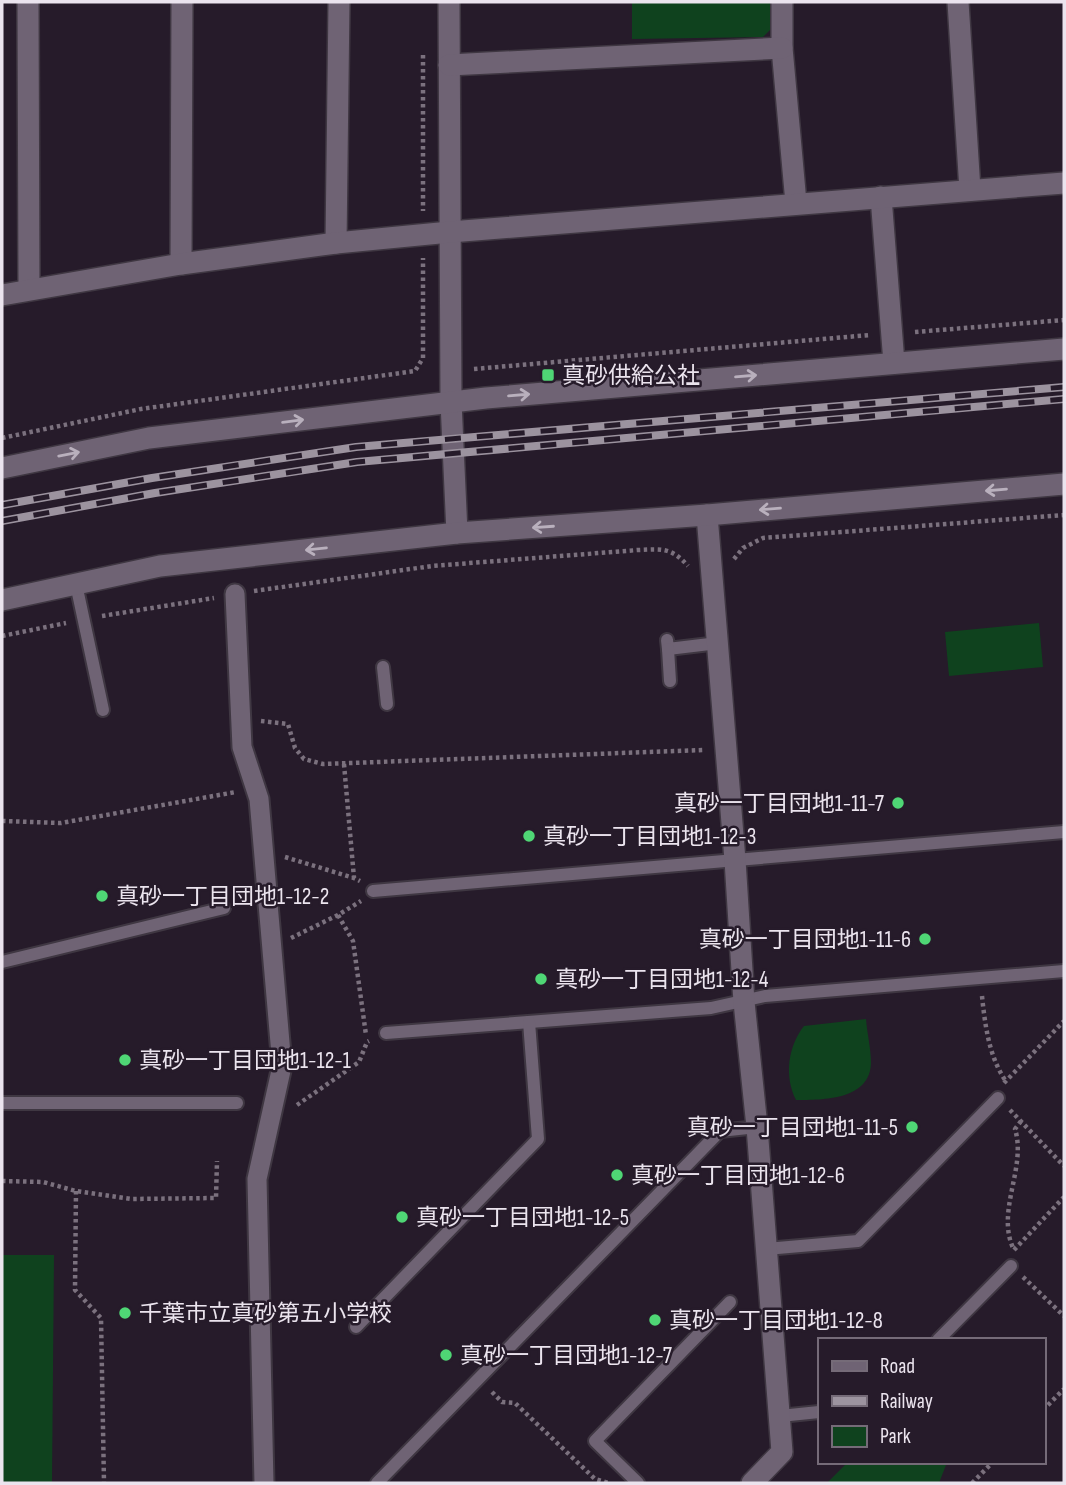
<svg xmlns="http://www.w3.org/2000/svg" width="1066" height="1485" font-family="'Sofia Sans Condensed','Noto Sans JP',sans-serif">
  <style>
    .green { fill: #0f421e }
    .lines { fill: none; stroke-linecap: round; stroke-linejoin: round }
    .service-casing { stroke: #3f3742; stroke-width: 16 }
    .pedestrian-casing { stroke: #3f3742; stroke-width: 23 }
    .minor-casing { stroke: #3f3742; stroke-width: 24 }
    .tertiary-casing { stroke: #3f3742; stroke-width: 24 }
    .path { stroke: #7b717e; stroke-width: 4.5; stroke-dasharray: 3.5 3.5; stroke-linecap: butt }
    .service { stroke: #6f6374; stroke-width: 12 }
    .pedestrian { stroke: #6f6374; stroke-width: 19 }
    .minor { stroke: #6f6374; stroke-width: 21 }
    .tertiary { stroke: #6f6374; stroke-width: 21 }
    .rail-casing { stroke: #9c939f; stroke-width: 8 }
    .rail { stroke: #261b2a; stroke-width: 5; stroke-dasharray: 16; stroke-linecap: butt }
    .oneway { stroke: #b9b0bd }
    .poi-dot { fill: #4fd675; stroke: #261b2a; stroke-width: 2.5 }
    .labels { text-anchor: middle; stroke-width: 5; stroke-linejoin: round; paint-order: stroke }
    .poi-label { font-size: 23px; fill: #ebe4ee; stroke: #261b2a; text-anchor: start }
  </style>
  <rect width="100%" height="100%" fill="#261b2a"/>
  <!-- green -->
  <g class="green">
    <path d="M632 2H771V29L763 37 632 39Z"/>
    <path d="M1039 623 1043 667 949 676 945 632Z"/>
    <path d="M866 1019C867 1033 871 1048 871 1063 870 1100 823 1100 796 1100 784 1076 788 1046 804 1026Z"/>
    <path d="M2 1255H54L52 1483H2Z"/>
    <path d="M848 1462H943L946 1465 939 1483H827Z"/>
  </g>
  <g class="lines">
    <defs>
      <g id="service">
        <path d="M76 584 103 710"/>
        <path d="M667 640 668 649 718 643"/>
        <path d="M668 649 670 681"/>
        <path d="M383 667 387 704"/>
        <path d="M373 891 1064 832"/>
        <path d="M2 962 224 908"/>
        <path d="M386 1033 711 1008 765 996 1064 971"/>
        <path d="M2 1103H237"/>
        <path d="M766 1249 858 1241 998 1098"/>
        <path d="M356 1327 538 1139 529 1022"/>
        <path d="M938 1340 1011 1266"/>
        <path d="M780 1416 819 1412"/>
        <path d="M377 1483 720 1131 757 1127"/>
        <path d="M638 1483 595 1441 730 1302"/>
      </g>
      <path id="pedestrian" d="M235 594 242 747 259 799 282 1066 257 1179 264 1483"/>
      <g id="minor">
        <path d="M28 2 29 289"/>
        <path d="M449 2 451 402 457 533"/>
        <path d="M782 2V48L796 203"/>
        <path d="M958 2 970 190"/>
        <path d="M449 65 782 48"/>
        <path d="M881 197 894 363"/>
        <path d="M336 243 339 2"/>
        <path d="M181 264 182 2"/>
        <path d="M2 295 181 264 336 243 450 232 1064 183"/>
      </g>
      <g id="tertiary">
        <path d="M2 468 149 438 486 398 1064 349"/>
        <path d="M707 515 735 860 744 1002 757 1127 782 1452 752 1483"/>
        <path d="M2 600 160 566 457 533 707 515 1064 484"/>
      </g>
    </defs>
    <!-- service casing -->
    <use href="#service" class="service-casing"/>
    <!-- pedestrian casing -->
    <use href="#pedestrian" class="pedestrian-casing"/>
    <!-- minor casing -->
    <use href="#minor" class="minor-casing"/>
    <!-- tertiary casing -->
    <use href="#tertiary" class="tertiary-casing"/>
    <!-- path -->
    <g class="path">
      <path d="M423 55V211"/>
      <path d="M915 332 1064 320"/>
      <path d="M474 369 870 335"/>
      <path d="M2 438 141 409 415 371 423 358V258"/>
      <path d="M734 559 743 548 763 538 1064 515"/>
      <path d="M254 591 432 566 638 550C662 549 671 547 688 566"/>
      <path d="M102 616 214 598"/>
      <path d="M2 636 66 623"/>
      <path d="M261 721 288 724 295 748 304 759 323 764 703 750"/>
      <path d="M344 764 354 878"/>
      <path d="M2 821 61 823 236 792"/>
      <path d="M285 857 354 878 360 881"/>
      <path d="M338 915 353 941 366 1035"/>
      <path d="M291 938 338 915 361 901"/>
      <path d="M982 996C985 1025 989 1056 1005 1080"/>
      <path d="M1004 1083 1064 1021"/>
      <path d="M297 1105 359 1062 367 1042 369 1041"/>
      <path d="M1010 1110 1064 1166"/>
      <path d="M1021 1121 1015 1129C1027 1168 995 1212 1014 1250L1064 1197"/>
      <path d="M2 1181 43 1182 76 1191 131 1199 216 1198 217 1161"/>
      <path d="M76 1191 75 1290 101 1318 104 1483"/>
      <path d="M1023 1277 1064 1316"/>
      <path d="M492 1392 502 1402 515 1403 595 1479 609 1483"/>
      <path d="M1043 1410 1064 1389"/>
      <path d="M972 1483 993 1462"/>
    </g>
    <!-- service -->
    <use href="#service" class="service"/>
    <!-- pedestrian -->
    <use href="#pedestrian" class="pedestrian"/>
    <!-- minor -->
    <use href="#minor" class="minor"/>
    <!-- tertiary -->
    <use href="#tertiary" class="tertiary"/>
    <defs>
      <g id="rail">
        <path d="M2 505 152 478 356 447 1064 387"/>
        <path d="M2 521 155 493 357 462 1064 399"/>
      </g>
    </defs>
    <!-- rail casing -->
    <use href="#rail" class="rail-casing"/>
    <!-- rail -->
    <use href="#rail" class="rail"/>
  </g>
  <!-- one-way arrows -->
  <defs><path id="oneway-shaft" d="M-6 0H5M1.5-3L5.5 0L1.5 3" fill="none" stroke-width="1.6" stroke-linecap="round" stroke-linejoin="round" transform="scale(1.75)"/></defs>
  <g class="oneway">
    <use href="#oneway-shaft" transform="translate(746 376) rotate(-5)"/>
    <use href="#oneway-shaft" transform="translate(519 395) rotate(-5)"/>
    <use href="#oneway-shaft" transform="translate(293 421) rotate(-7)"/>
    <use href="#oneway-shaft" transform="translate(69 454) rotate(-11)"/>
    <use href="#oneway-shaft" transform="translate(996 490) rotate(175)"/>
    <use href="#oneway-shaft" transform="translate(770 509) rotate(175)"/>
    <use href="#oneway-shaft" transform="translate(543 527) rotate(176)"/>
    <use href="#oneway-shaft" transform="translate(316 549) rotate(174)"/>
  </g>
  <!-- markers -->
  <g class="poi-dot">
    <rect x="541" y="368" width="14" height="14" rx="3.5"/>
    <circle cx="898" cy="803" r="7"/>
    <circle cx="529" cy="836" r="7"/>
    <circle cx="102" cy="896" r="7"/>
    <circle cx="925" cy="939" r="7"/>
    <circle cx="541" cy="979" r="7"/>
    <circle cx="125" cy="1060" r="7"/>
    <circle cx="912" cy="1127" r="7"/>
    <circle cx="617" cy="1175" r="7"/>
    <circle cx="402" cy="1217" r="7"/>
    <circle cx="125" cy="1313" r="7"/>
    <circle cx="655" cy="1320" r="7"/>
    <circle cx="446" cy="1355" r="7"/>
  </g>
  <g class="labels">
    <!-- poi labels -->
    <g class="poi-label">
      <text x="562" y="383">真砂供給公社</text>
      <text x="884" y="811" text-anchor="end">真砂一丁目団地1-11-7</text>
      <text x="543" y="844">真砂一丁目団地1-12-3</text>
      <text x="116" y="904">真砂一丁目団地1-12-2</text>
      <text x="911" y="947" text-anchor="end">真砂一丁目団地1-11-6</text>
      <text x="555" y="987">真砂一丁目団地1-12-4</text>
      <text x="139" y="1068">真砂一丁目団地1-12-1</text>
      <text x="898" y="1135" text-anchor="end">真砂一丁目団地1-11-5</text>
      <text x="631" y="1183">真砂一丁目団地1-12-6</text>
      <text x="416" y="1225">真砂一丁目団地1-12-5</text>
      <text x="139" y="1321">千葉市立真砂第五小学校</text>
      <text x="669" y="1328">真砂一丁目団地1-12-8</text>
      <text x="460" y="1363">真砂一丁目団地1-12-7</text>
    </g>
  </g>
  <!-- border -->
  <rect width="1066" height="1485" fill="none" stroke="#ebe4ee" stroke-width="7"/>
  <!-- legend -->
  <rect x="818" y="1338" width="228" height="126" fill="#261b2a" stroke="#756b78" stroke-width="2"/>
  <rect x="832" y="1361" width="35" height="10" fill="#6f6374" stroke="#756b78" stroke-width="2"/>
  <text x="880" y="1373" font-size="21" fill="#ebe4ee">Road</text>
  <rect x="832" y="1396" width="35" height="10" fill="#9c939f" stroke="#756b78" stroke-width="2"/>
  <text x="880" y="1408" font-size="21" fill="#ebe4ee">Railway</text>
  <rect x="832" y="1426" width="35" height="21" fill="#0f421e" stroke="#756b78" stroke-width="2"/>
  <text x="880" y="1443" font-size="21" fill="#ebe4ee">Park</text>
</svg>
